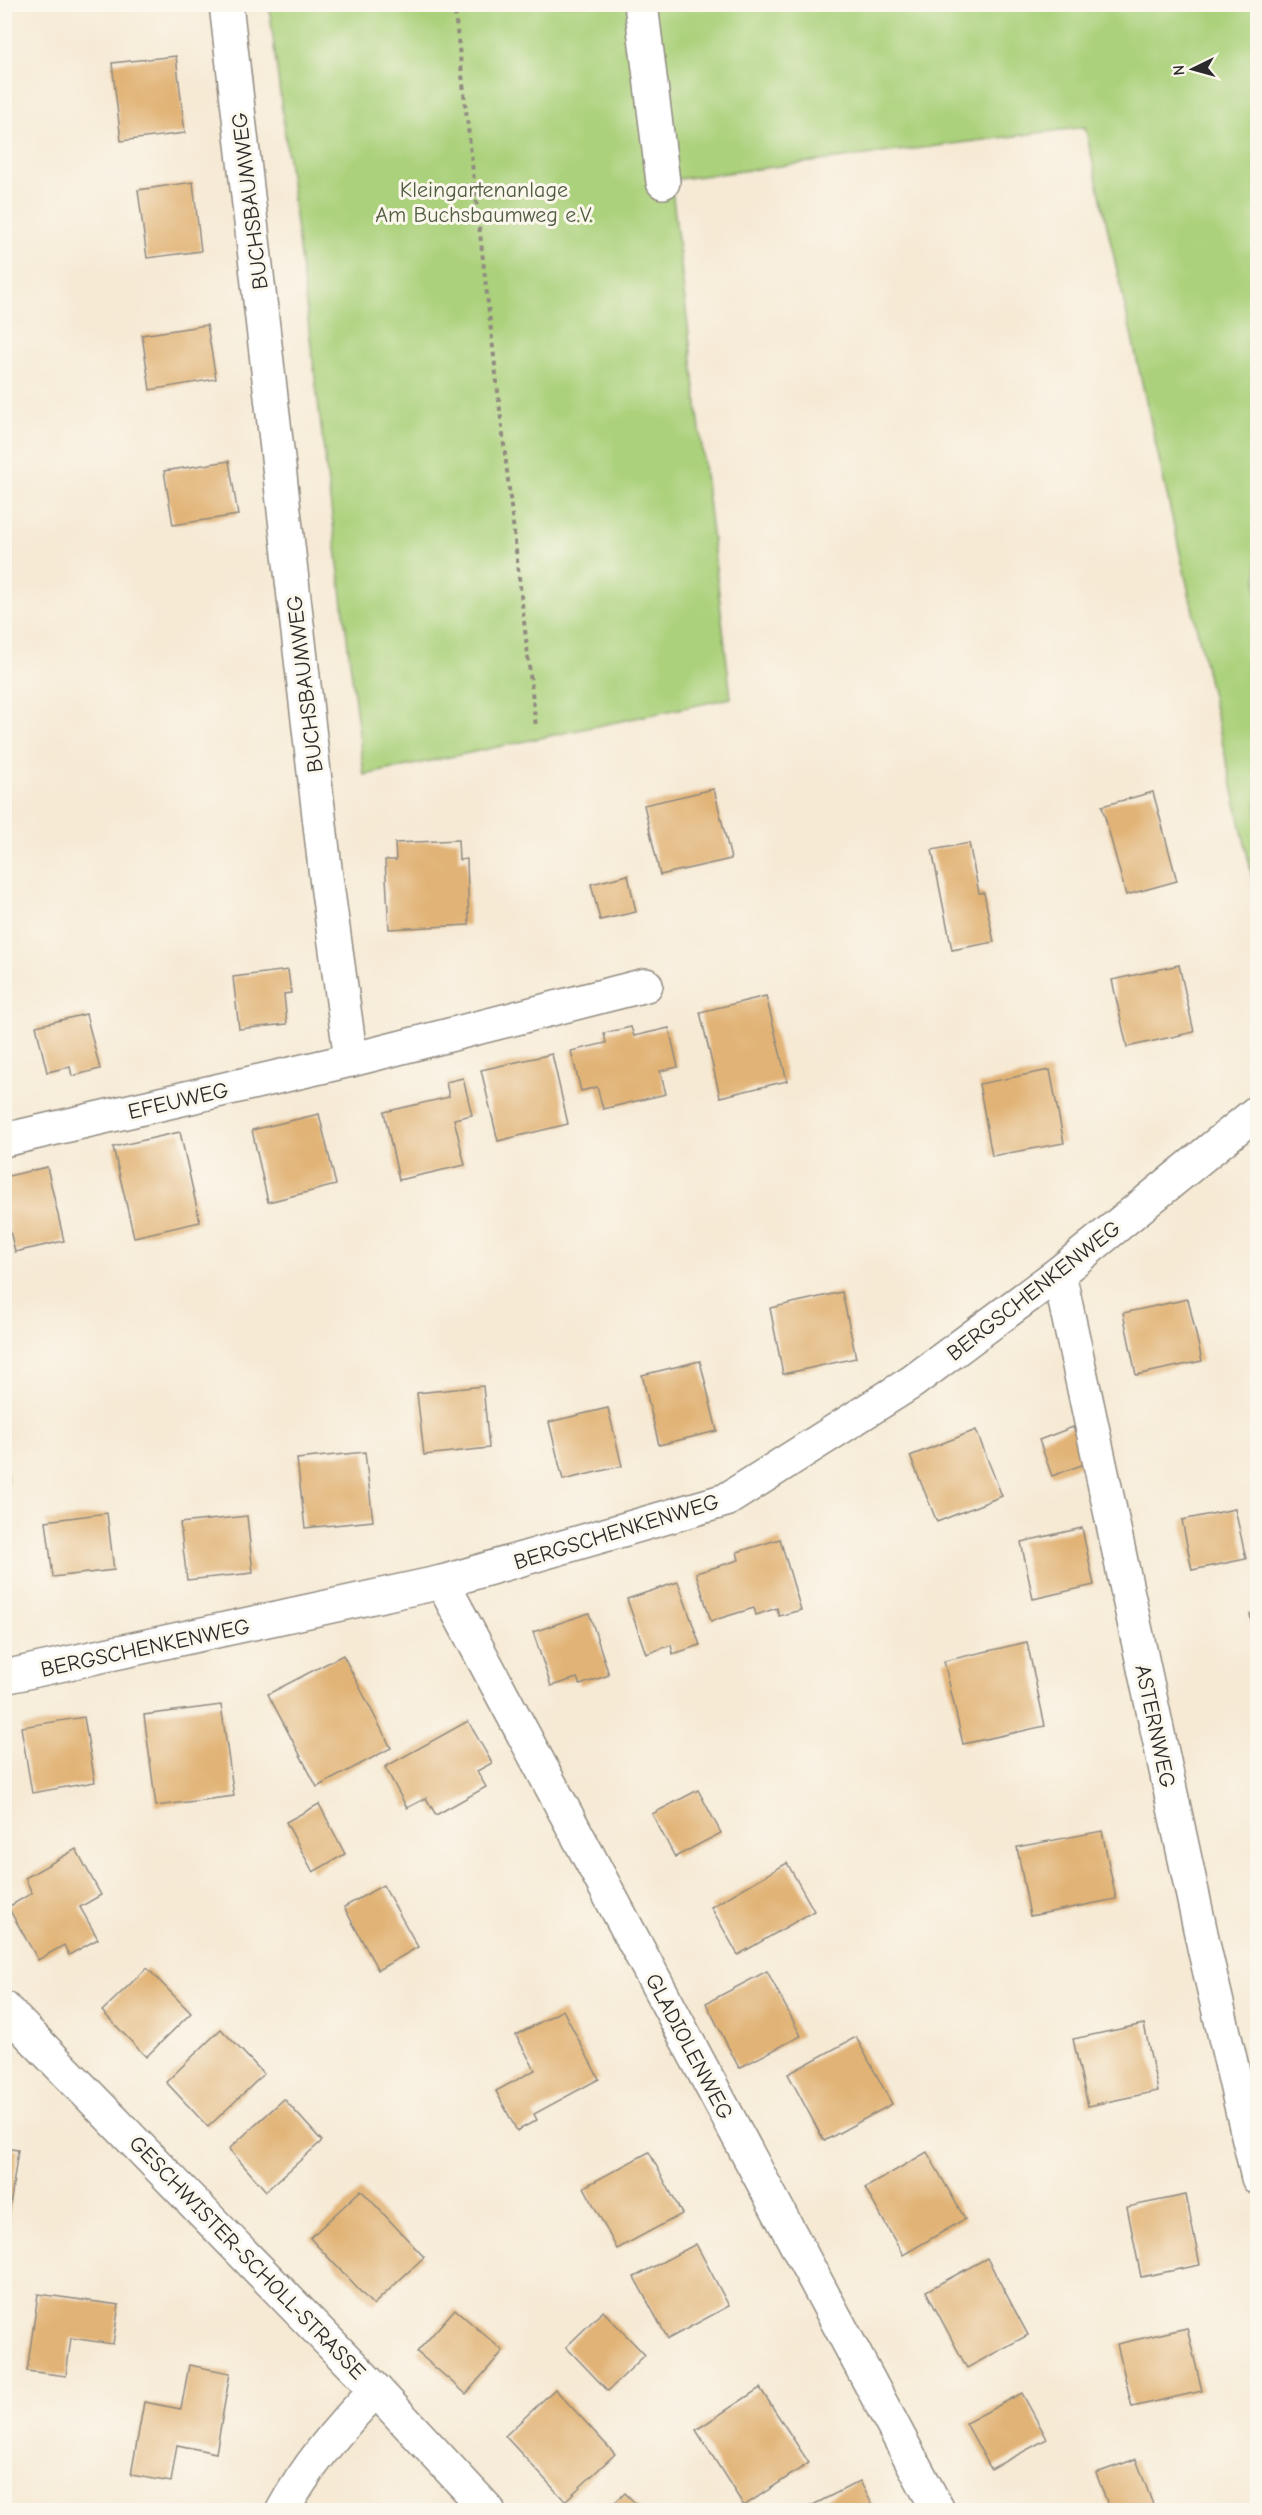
<svg xmlns="http://www.w3.org/2000/svg" width="1262" height="2515" font-family="'Comic Neue',sans-serif">
  <style>
    .green { fill: #abd17b; stroke: #6b7e53; stroke-width: 1.5 }
    .building { fill: #e1b376 }
    .lines { fill: none; stroke-linecap: round; stroke-linejoin: round }
    .minor-casing { stroke: #908a80; stroke-width: 36 }
    .path { stroke: #908a80; stroke-width: 4; stroke-dasharray: 4.5 4.5; stroke-linecap: butt }
    .minor { stroke: #fff; stroke-width: 33 }
    .labels { text-anchor: middle; stroke-width: 6; stroke-linejoin: round; paint-order: stroke }
    .park-label { font-size: 22px; fill: #515d43; stroke: #fbf7ec }
    .street-label { font-size: 22px; fill: #2b2b2b; stroke: #fbf7ec }
  </style>
  <rect width="100%" height="100%" fill="#fbf7ec"/>
  <filter id="ink" filterUnits="userSpaceOnUse"><feTurbulence type="fractalNoise" baseFrequency=".0167" numOctaves="2"/><feDisplacementMap in="SourceGraphic" scale="12" xChannelSelector="R" yChannelSelector="G"/><feConvolveMatrix kernelMatrix="1 2 1 2 8 2 1 2 1" color-interpolation-filters="sRGB"/></filter>
  <filter id="wash" filterUnits="userSpaceOnUse"><feTurbulence type="fractalNoise" baseFrequency=".008" numOctaves="4" result="noise"/><feDisplacementMap in="SourceGraphic" scale="24" xChannelSelector="R" yChannelSelector="G"/><feGaussianBlur stdDeviation="1.35" result="paint"/><feColorMatrix in="noise" values="0 0 0 0 0 0 0 0 0 0 0 0 0 0 0 0 0 1.4 0 .05"/><feComposite in="paint" operator="in"/></filter>
  <g filter="url(#wash)">
    <rect width="100%" height="100%" fill="#f6ead5"/>
    <!-- green -->
    <path class="green" d="M269 5H1257V898L1085 127 671 180 731 698 364 775Z"/>
    <g id="blocks">
      <!-- building -->
      <g class="building">
        <path d="M176 56 185 133 121 141 112 63Z"/>
        <path d="M193 182 201 251 147 258 138 190Z"/>
        <path d="M207 325 216 379 150 390 142 335Z"/>
        <path d="M229 461 238 515 173 525 164 471Z"/>
        <path d="M714 789 731 859 660 875 644 805Z"/>
        <path d="M1153 792 1177 881 1126 895 1102 806Z"/>
        <path d="M458 840 459 860 467 859 469 925 389 929 385 860H396L395 843Z"/>
        <path d="M969 843 979 893H984L994 942 952 950 932 850Z"/>
        <path d="M628 875 636 912 600 920 591 884Z"/>
        <path d="M1179 965 1194 1032 1127 1047 1112 980Z"/>
        <path d="M288 970 291 993 284 994 287 1024 239 1029 233 977Z"/>
        <path d="M766 996 787 1081 720 1097 700 1012Z"/>
        <path d="M86 1014 100 1069 72 1076 70 1067 47 1072 36 1026Z"/>
        <path d="M631 1027 634 1036 669 1028 678 1067 660 1071 666 1094 603 1109 597 1087 581 1091 571 1051 606 1043 604 1033Z"/>
        <path d="M552 1054 568 1124 498 1141 481 1070Z"/>
        <path d="M1050 1070 1064 1143 992 1156 979 1084Z"/>
        <path d="M463 1078 472 1115 454 1119 465 1165 399 1180 384 1112 449 1097 446 1082Z"/>
        <path d="M319 1114 336 1185 268 1202 252 1130Z"/>
        <path d="M180 1132 200 1222 134 1237 113 1147Z"/>
        <path d="M47 1167 64 1241 15 1252 4 1205V1177Z"/>
        <path d="M842 1292 856 1358 783 1374 770 1308Z"/>
        <path d="M1188 1299 1202 1361 1136 1375 1123 1313Z"/>
        <path d="M700 1361 717 1431 659 1445 642 1375Z"/>
        <path d="M483 1386 489 1448 424 1455 417 1393Z"/>
        <path d="M608 1408 622 1466 563 1480 549 1422Z"/>
        <path d="M1073 1427 1087 1463 1052 1476 1039 1440Z"/>
        <path d="M976 1430 1002 1496 937 1522 910 1456Z"/>
        <path d="M365 1452 373 1521 305 1528 297 1459Z"/>
        <path d="M4 1460 9 1482H4Z"/>
        <path d="M1235 1509 1246 1559 1192 1570 1182 1520Z"/>
        <path d="M107 1513 114 1570 53 1577 46 1521Z"/>
        <path d="M247 1516 253 1573 187 1580 180 1523Z"/>
        <path d="M1082 1528 1094 1585 1033 1599 1021 1542Z"/>
        <path d="M780 1539 801 1610 779 1616 777 1608 756 1615 754 1608 711 1621 696 1573 739 1560 737 1552Z"/>
        <path d="M678 1582 700 1645 673 1654 671 1645 646 1654 627 1599Z"/>
        <path d="M1258 1612V1647H1256L1250 1614Z"/>
        <path d="M589 1613 609 1675 580 1685 577 1678 551 1686 533 1632Z"/>
        <path d="M1027 1642 1045 1726 963 1744 944 1661Z"/>
        <path d="M343 1655 391 1748 317 1787 268 1694Z"/>
        <path d="M221 1705 234 1796 156 1806 144 1715Z"/>
        <path d="M84 1717 95 1782 32 1793 21 1727Z"/>
        <path d="M468 1721 492 1763 477 1771 486 1787 436 1815 426 1798 407 1808 385 1767Z"/>
        <path d="M698 1790 721 1833 675 1857 652 1814Z"/>
        <path d="M319 1804 345 1854 313 1872 286 1822Z"/>
        <path d="M1102 1831 1116 1899 1030 1916 1017 1847Z"/>
        <path d="M76 1849 101 1895 80 1907 98 1939 69 1955 64 1945 38 1960 8 1907 32 1893 25 1878Z"/>
        <path d="M787 1863 814 1911 738 1955 711 1907Z"/>
        <path d="M383 1885 418 1947 378 1970 344 1907Z"/>
        <path d="M147 1968 191 2013 146 2057 102 2011Z"/>
        <path d="M767 1971 801 2036 739 2068 706 2003Z"/>
        <path d="M563 2010 599 2079 534 2114 537 2120 517 2131 496 2091 535 2070 516 2035Z"/>
        <path d="M1144 2024 1158 2091 1088 2106 1073 2039Z"/>
        <path d="M221 2029 264 2074 208 2127 166 2082Z"/>
        <path d="M856 2037 892 2104 824 2141 788 2074Z"/>
        <path d="M284 2099 322 2141 266 2191 229 2149Z"/>
        <path d="M4 2148 18 2150 6 2236H4Z"/>
        <path d="M649 2152 682 2214 617 2249 584 2187Z"/>
        <path d="M927 2152 965 2219 903 2255 865 2188Z"/>
        <path d="M361 2190 424 2257 373 2305 310 2238Z"/>
        <path d="M1186 2195 1200 2265 1141 2277 1127 2207Z"/>
        <path d="M696 2244 729 2306 668 2339 634 2277Z"/>
        <path d="M987 2258 1028 2335 967 2368 926 2291Z"/>
        <path d="M38 2294 119 2305 113 2344 71 2338 66 2376 27 2371Z"/>
        <path d="M455 2309 503 2351 466 2394 417 2352Z"/>
        <path d="M603 2311 645 2355 608 2391 566 2347Z"/>
        <path d="M1187 2328 1202 2391 1132 2407 1117 2344Z"/>
        <path d="M189 2365 230 2373 216 2453 177 2445 171 2482 131 2475 144 2402 181 2409Z"/>
        <path d="M760 2388 809 2463 744 2506 696 2430Z"/>
        <path d="M555 2389 615 2454 565 2501 505 2436Z"/>
        <path d="M1022 2393 1047 2439 991 2469 966 2423Z"/>
        <path d="M1136 2459 1155 2510H1110L1096 2473Z"/>
        <path d="M860 2481 875 2510H803Z"/>
        <path d="M625 2493 642 2510H607Z"/>
      </g>
    </g>
  </g>
  <g filter="url(#ink)">
    <use href="#blocks" fill-opacity="0" stroke="#908a80" stroke-width="1.5"/>
    <g class="lines">
      <defs>
        <g id="minor">
          <path d="M226 4 326 877 351 1060 646 985"/>
          <path d="M641 4 663 182"/>
          <path d="M4 1140 351 1060"/>
          <path d="M1059 1273 1205 1952 1258 2178"/>
          <path d="M442 1582 938 2510"/>
          <path d="M4 1677 442 1582 726 1500 912 1382 1059 1273 1258 1111"/>
          <path d="M4 2008 376 2390 488 2510"/>
          <path d="M283 2510C307 2466 341 2425 376 2390"/>
        </g>
      </defs>
      <!-- minor casing -->
      <use href="#minor" class="minor-casing"/>
      <!-- path -->
      <path class="path" d="M454 4 536 727"/>
      <!-- minor -->
      <use href="#minor" class="minor"/>
    </g>
  </g>
  <g class="labels">
    <!-- park labels -->
    <g class="park-label">
      <text x="484" y="197">Kleingartenanlage<tspan x="484" dy="25">Am Buchsbaumweg e.V.</tspan></text>
    </g>
    <!-- street labels -->
    <g class="street-label">
      <text transform="translate(249 201) rotate(-97)" y="8">BUCHSBAUMWEG</text>
      <text transform="translate(304 684) rotate(-97)" y="8">BUCHSBAUMWEG</text>
      <text transform="translate(178 1100) rotate(-13)" y="8">EFEUWEG</text>
      <text transform="translate(1033 1290) rotate(-38)" y="8">BERGSCHENKENWEG</text>
      <text transform="translate(616 1531) rotate(-17)" y="8">BERGSCHENKENWEG</text>
      <text transform="translate(145 1647) rotate(-12)" y="8">BERGSCHENKENWEG</text>
      <text transform="translate(1156 1726) rotate(78)" y="8">ASTERNWEG</text>
      <text transform="translate(690 2046) rotate(62)" y="8">GLADIOLENWEG</text>
      <text transform="translate(248 2257) rotate(46)" y="8">GESCHWISTER-SCHOLL-STRASSE</text>
    </g>
  </g>
  <!-- margin -->
  <rect width="1262" height="2515" fill="none" stroke="#fbf7ec" stroke-width="24"/>
  <!-- north arrow -->
  <g transform="translate(1193 69) rotate(265)" stroke="#fbf7ec" stroke-width="4.5" paint-order="stroke">
  <path d="M0-4.5L10 22L0 15L-10 22Z" fill="#2b2b2b"/>
  <text y="-9" font-size="16" font-weight="bold" text-anchor="middle" fill="#2b2b2b">N</text>
  </g>
</svg>
